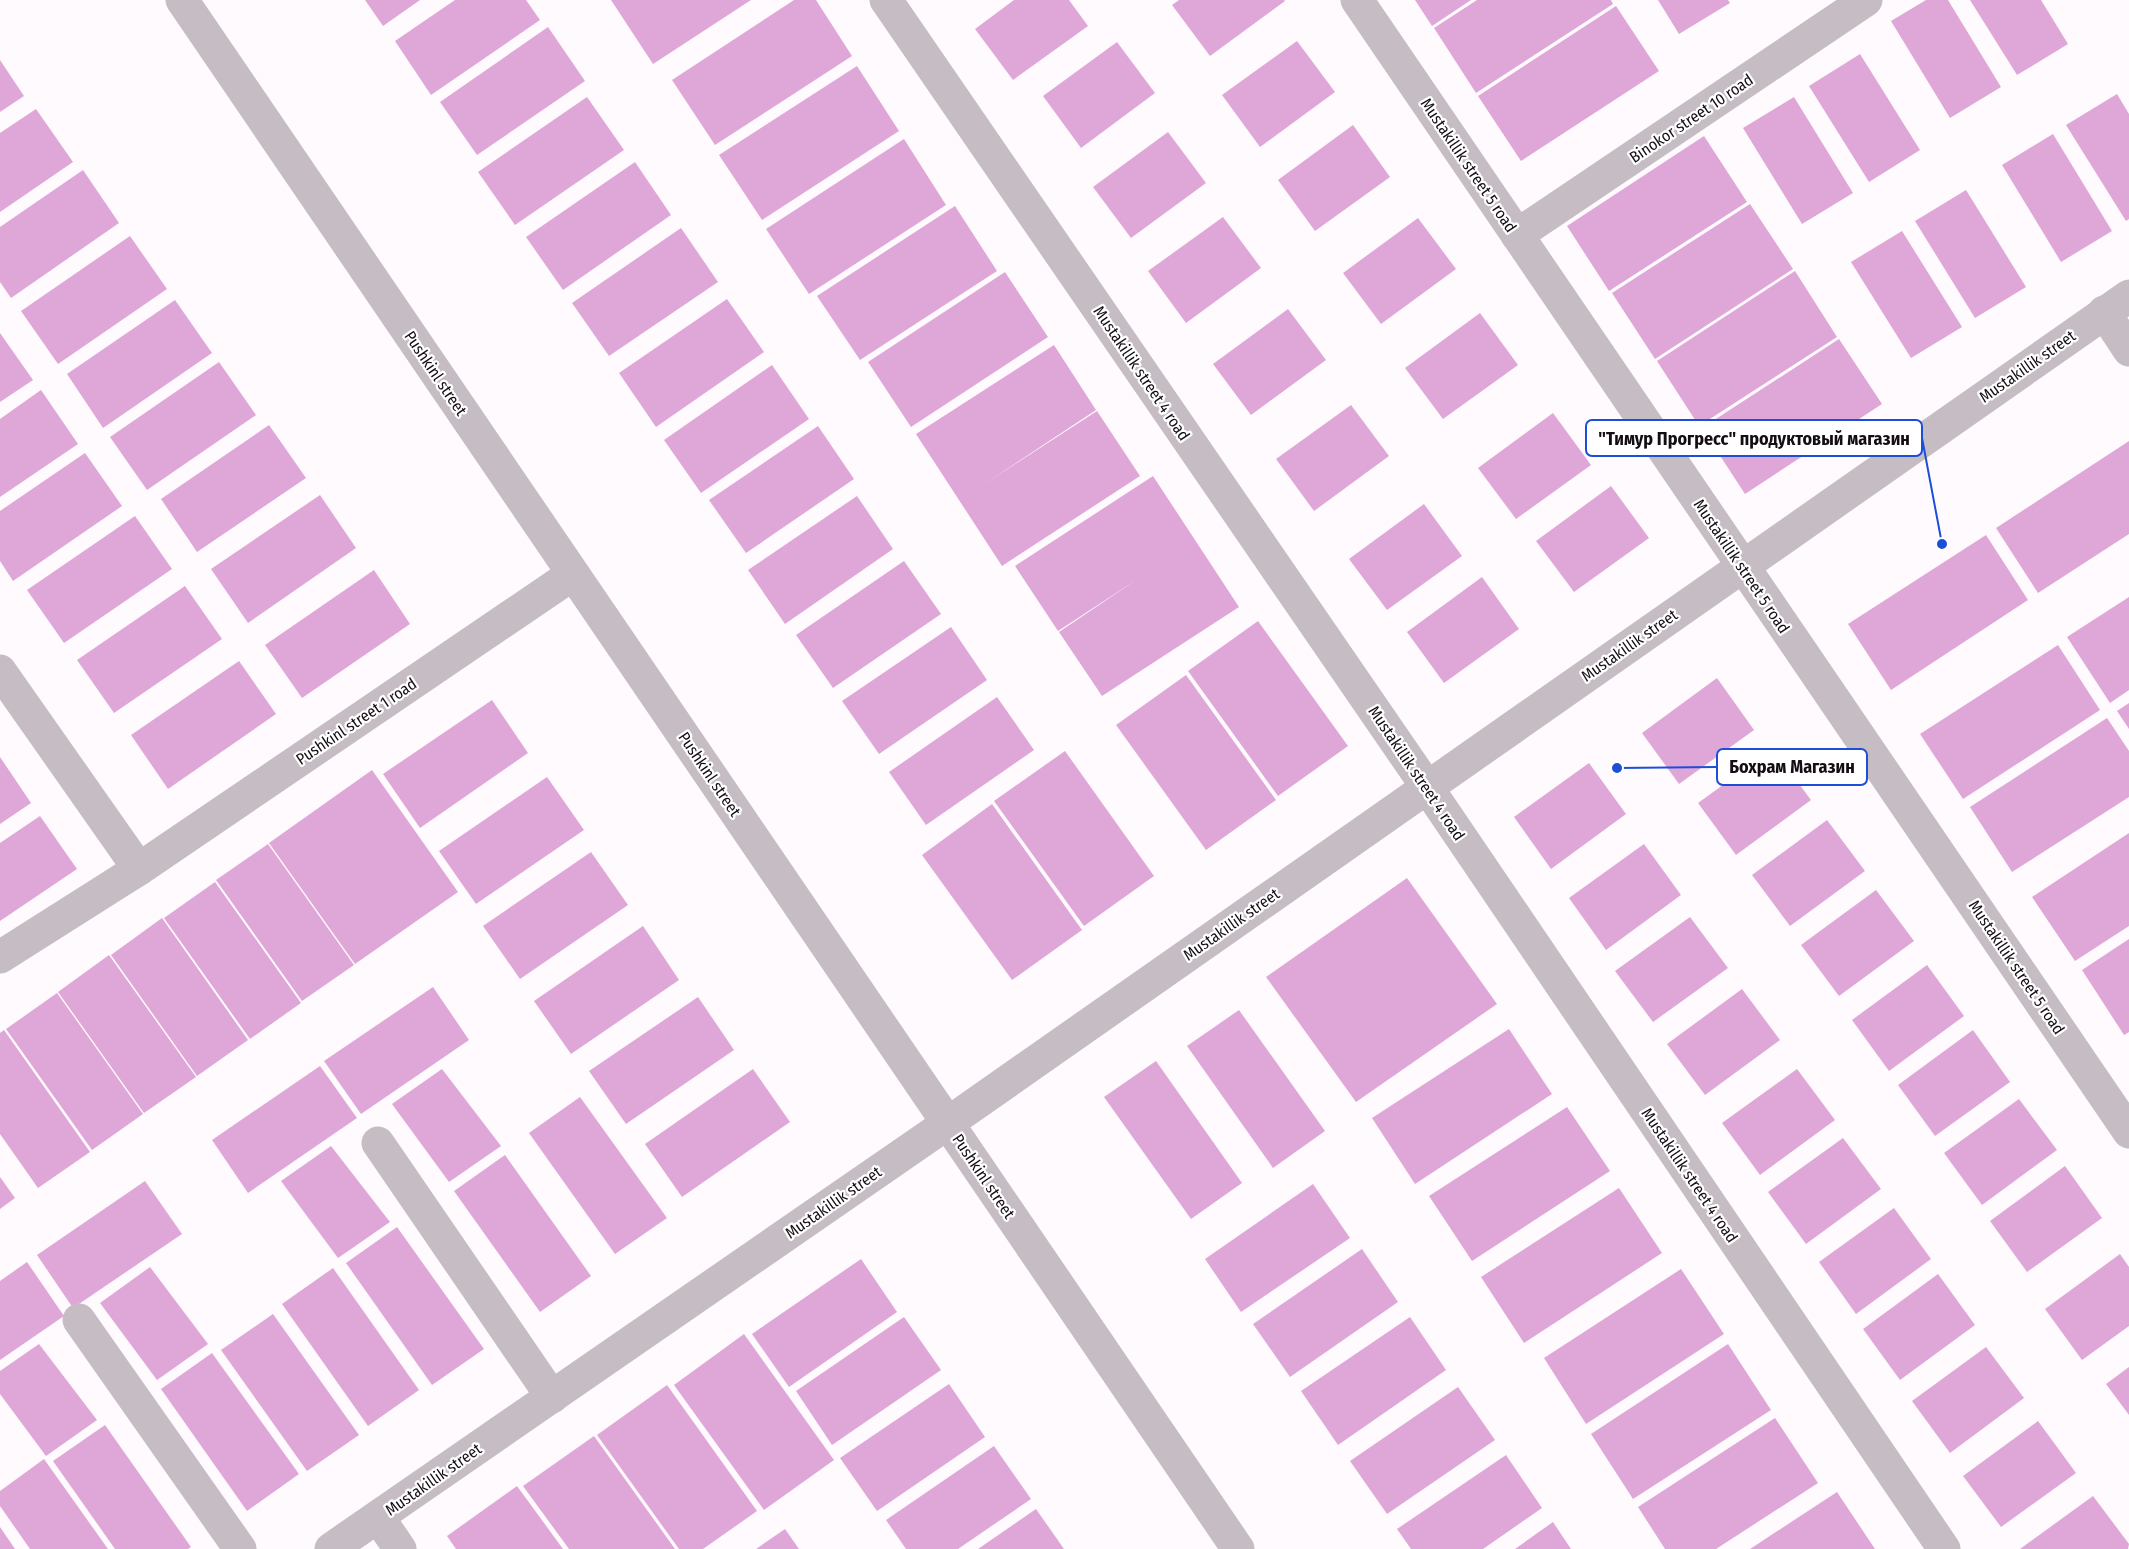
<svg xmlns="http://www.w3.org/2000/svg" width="2129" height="1549" font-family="'Fira Sans Condensed',sans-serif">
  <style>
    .building { fill: #dfa7d8 }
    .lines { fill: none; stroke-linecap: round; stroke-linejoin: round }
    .minor { stroke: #c6bcc4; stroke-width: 33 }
    .labels { text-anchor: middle; stroke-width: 4.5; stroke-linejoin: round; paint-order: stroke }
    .street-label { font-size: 16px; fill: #140d14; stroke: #fff }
    .leader { fill: none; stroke: #1d4ed8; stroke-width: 2 }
    .callout-dot { fill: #1d4ed8; stroke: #fff; stroke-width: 2 }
    .callout { fill: #fff; stroke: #1d4ed8; stroke-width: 2 }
    .callout-label { font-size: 18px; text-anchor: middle; font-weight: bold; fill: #140d14 }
  </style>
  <rect width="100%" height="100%" fill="#fefafd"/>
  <!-- building -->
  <g class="building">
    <path d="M365 0H420L383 26Z"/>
    <path d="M455 0H526L540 20 431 95 395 41Z"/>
    <path d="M611 0H751L653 64Z"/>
    <path d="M794 0H816L852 56 715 145 672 80Z"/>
    <path d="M1014 0H1069L1088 26 1013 80 975 29Z"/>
    <path d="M1179 0H1284L1285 1 1210 56 1172 5Z"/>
    <path d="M1415 0H1471L1432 26Z"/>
    <path d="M1477 0H1611L1613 4 1476 93 1434 28Z"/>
    <path d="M1658 0H1728L1730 3 1679 34Z"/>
    <path d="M1926 0H1948L2001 87 1950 118 1891 21Z"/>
    <path d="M1970 0H2041L2068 44 2017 75Z"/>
    <path d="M1616 6 1659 71 1521 161 1478 96Z"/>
    <path d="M548 27 585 81 477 155 440 102Z"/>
    <path d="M1297 41 1335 92 1260 147 1222 95Z"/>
    <path d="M1117 42 1155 93 1081 148 1043 96Z"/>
    <path d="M1860 54 1920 150 1869 182 1809 86Z"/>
    <path d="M0 60 24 96 0 112Z"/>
    <path d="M857 66 899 131 762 220 719 155Z"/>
    <path d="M2117 94 2129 114V219L2126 221 2066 125Z"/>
    <path d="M587 97 624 150 515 225 478 172Z"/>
    <path d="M1794 97 1853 193 1802 224 1743 128Z"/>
    <path d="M36 109 73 162 0 212V133Z"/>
    <path d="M1353 125 1390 177 1315 231 1278 180Z"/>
    <path d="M1168 132 1206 183 1131 238 1093 187Z"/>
    <path d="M2053 134 2112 231 2061 262 2002 165Z"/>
    <path d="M1704 136 1747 202 1609 291 1567 226Z"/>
    <path d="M904 139 946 205 809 294 766 229Z"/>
    <path d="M635 162 671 215 563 290 526 237Z"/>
    <path d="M83 170 119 223 11 298 0 282V227Z"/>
    <path d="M1966 190 2026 287 1975 318 1915 221Z"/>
    <path d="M1750 204 1793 269 1655 359 1612 293Z"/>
    <path d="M955 206 997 271 860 360 817 296Z"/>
    <path d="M1223 217 1261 268 1186 323 1148 271Z"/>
    <path d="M1418 218 1456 269 1381 324 1343 273Z"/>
    <path d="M681 228 718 282 609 356 572 303Z"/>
    <path d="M1902 231 1962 327 1911 358 1851 262Z"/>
    <path d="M130 236 167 289 58 364 21 311Z"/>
    <path d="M1795 271 1837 337 1699 426 1657 361Z"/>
    <path d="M1005 272 1048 337 911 427 868 362Z"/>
    <path d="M727 299 764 352 656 427 619 373Z"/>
    <path d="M175 300 212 353 103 428 67 374Z"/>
    <path d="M1288 309 1326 360 1251 415 1213 364Z"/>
    <path d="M1480 313 1518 365 1443 419 1405 368Z"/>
    <path d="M0 333 33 380 0 402Z"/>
    <path d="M1839 339 1882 404 1745 494 1702 428Z"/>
    <path d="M1054 345 1096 410 986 483 1097 411 1140 476 1002 566 916 434Z"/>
    <path d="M219 362 256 415 147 490 110 437Z"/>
    <path d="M772 365 809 419 701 493 664 440Z"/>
    <path d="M41 390 78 444 0 497V419Z"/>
    <path d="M1351 405 1389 456 1314 511 1276 459Z"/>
    <path d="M1553 413 1591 465 1516 519 1478 468Z"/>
    <path d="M269 425 306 478 197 552 161 499Z"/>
    <path d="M818 426 854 479 746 553 709 500Z"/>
    <path d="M2129 441V534L2038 593 1996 528Z"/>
    <path d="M85 453 122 506 13 581 0 561V511Z"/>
    <path d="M1153 476 1239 607 1102 696 1059 632 1136 580 1058 631 1015 566Z"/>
    <path d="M1611 486 1649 538 1574 592 1536 541Z"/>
    <path d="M320 495 356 548 248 623 211 569Z"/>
    <path d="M857 496 893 549 785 624 748 570Z"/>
    <path d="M1424 504 1462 556 1387 610 1349 559Z"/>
    <path d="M135 516 172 569 64 643 27 590Z"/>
    <path d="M1986 535 2028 600 1891 690 1848 624Z"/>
    <path d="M904 561 941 614 833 688 796 635Z"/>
    <path d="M374 570 410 624 302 698 265 645Z"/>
    <path d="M1482 577 1519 629 1444 683 1407 632Z"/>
    <path d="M185 586 222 639 114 713 77 660Z"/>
    <path d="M2129 597V690L2110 703 2067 637Z"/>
    <path d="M1258 621 1348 746 1278 796 1188 671Z"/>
    <path d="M951 627 987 680 879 754 842 701Z"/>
    <path d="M2058 645 2100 710 1963 799 1920 734Z"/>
    <path d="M239 661 276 714 168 789 131 735Z"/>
    <path d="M1186 675 1276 800 1206 850 1116 725Z"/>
    <path d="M1717 678 1754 730 1679 784 1642 733Z"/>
    <path d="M997 697 1034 750 926 825 889 772Z"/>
    <path d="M492 700 528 753 420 828 383 774Z"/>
    <path d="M2129 703V729L2117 711Z"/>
    <path d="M2107 718 2129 751V797L2012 872 1970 807Z"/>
    <path d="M1773 749 1811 800 1736 855 1698 803Z"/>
    <path d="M1065 751 1154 876 1084 926 994 801Z"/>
    <path d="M0 757 31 803 0 824Z"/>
    <path d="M1589 763 1626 814 1551 869 1514 817Z"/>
    <path d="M372 770 458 892 355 964 269 843Z"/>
    <path d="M547 777 584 830 476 904 439 851Z"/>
    <path d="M992 804 1082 930 1012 980 922 855Z"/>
    <path d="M40 816 77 869 0 921V843Z"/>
    <path d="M1827 820 1865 871 1790 926 1752 875Z"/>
    <path d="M2129 833V926L2075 961 2032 897Z"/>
    <path d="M268 844 354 965 302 1001 216 880Z"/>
    <path d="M1644 844 1681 895 1606 950 1569 898Z"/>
    <path d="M591 852 628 905 520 979 483 926Z"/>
    <path d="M1407 878 1497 1004 1356 1102 1266 977Z"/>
    <path d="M215 882 301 1003 250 1039 164 918Z"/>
    <path d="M1876 890 1914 941 1839 996 1801 945Z"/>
    <path d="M1690 917 1728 968 1653 1022 1615 971Z"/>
    <path d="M162 918 248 1040 197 1076 111 955Z"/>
    <path d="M643 926 679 980 571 1054 534 1001Z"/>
    <path d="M2129 939V1032L2124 1035 2082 970Z"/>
    <path d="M109 955 196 1077 144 1113 58 992Z"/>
    <path d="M1927 965 1964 1016 1889 1071 1852 1020Z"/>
    <path d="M433 987 469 1040 361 1114 324 1061Z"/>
    <path d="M1742 989 1780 1040 1705 1095 1667 1044Z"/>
    <path d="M57 993 143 1114 92 1150 6 1029Z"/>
    <path d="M698 997 734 1050 626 1124 589 1071Z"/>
    <path d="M1239 1010 1325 1131 1273 1168 1187 1046Z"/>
    <path d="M1509 1029 1552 1094 1415 1184 1372 1118Z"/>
    <path d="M4 1030 90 1152 38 1188 0 1134V1033Z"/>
    <path d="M1973 1030 2010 1082 1935 1136 1898 1085Z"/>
    <path d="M1156 1061 1242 1183 1191 1219 1104 1097Z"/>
    <path d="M320 1066 357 1118 248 1193 212 1140Z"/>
    <path d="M442 1069 501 1146 449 1182 392 1104Z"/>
    <path d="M753 1069 790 1122 682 1197 645 1144Z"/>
    <path d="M1797 1069 1835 1120 1760 1175 1722 1123Z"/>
    <path d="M580 1097 667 1218 615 1254 529 1133Z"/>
    <path d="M2019 1099 2057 1150 1982 1205 1944 1153Z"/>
    <path d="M1567 1107 1610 1171 1472 1261 1429 1196Z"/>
    <path d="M1843 1138 1881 1189 1806 1244 1768 1192Z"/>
    <path d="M331 1146 390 1222 338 1258 281 1181Z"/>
    <path d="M505 1155 591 1276 540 1312 454 1191Z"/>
    <path d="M2065 1166 2102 1218 2027 1272 1990 1221Z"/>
    <path d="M0 1177 15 1198 0 1209Z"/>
    <path d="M145 1181 182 1234 73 1308 37 1255Z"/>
    <path d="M1313 1184 1350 1238 1241 1312 1205 1259Z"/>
    <path d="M1619 1188 1662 1253 1524 1343 1481 1277Z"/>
    <path d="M1894 1208 1931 1259 1856 1314 1819 1262Z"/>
    <path d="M397 1227 484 1349 432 1385 346 1263Z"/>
    <path d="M1362 1249 1398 1302 1290 1377 1253 1324Z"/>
    <path d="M2120 1254 2129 1267V1326L2082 1360 2045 1309Z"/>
    <path d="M861 1259 897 1312 789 1387 752 1334Z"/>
    <path d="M27 1262 64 1316 0 1360V1281Z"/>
    <path d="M150 1267 208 1344 157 1380 100 1303Z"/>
    <path d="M333 1268 419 1390 368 1426 282 1304Z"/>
    <path d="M1681 1269 1724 1334 1586 1424 1544 1358Z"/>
    <path d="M1938 1274 1975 1325 1900 1380 1863 1329Z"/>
    <path d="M273 1314 359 1435 307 1471 221 1350Z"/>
    <path d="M904 1317 941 1370 832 1445 796 1391Z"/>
    <path d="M1410 1317 1446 1370 1338 1445 1301 1391Z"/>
    <path d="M744 1334 834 1460 764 1510 674 1385Z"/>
    <path d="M39 1344 97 1420 46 1456 0 1394V1371Z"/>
    <path d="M1728 1344 1771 1410 1633 1499 1591 1434Z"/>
    <path d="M1986 1347 2024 1398 1950 1453 1912 1401Z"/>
    <path d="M212 1353 299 1474 247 1511 161 1389Z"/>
    <path d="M2129 1367V1415L2106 1384Z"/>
    <path d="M949 1384 985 1437 877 1511 840 1458Z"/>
    <path d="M667 1385 757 1511 703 1549H679L597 1435Z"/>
    <path d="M1458 1387 1495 1440 1387 1514 1350 1461Z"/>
    <path d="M1775 1418 1818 1483 1716 1549H1665L1638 1507Z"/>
    <path d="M2038 1421 2076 1473 2001 1527 1963 1476Z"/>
    <path d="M105 1425 191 1547 188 1549H115L53 1461Z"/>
    <path d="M594 1436 675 1549H569L523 1486Z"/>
    <path d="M994 1446 1031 1499 958 1549H906L886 1520Z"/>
    <path d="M1506 1455 1542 1508 1483 1549H1411L1397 1529Z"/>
    <path d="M44 1459 108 1549H30L0 1506V1491Z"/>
    <path d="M517 1486 563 1549H456L447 1536Z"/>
    <path d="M1837 1492 1875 1549H1750Z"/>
    <path d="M2093 1496 2129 1544 2128 1549H2020Z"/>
    <path d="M1036 1509 1064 1549H978Z"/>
    <path d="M1553 1522 1571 1549H1515Z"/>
    <path d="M0 1527 15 1549H0Z"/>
    <path d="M785 1529 799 1549H756Z"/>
  </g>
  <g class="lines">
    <!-- minor -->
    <g class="minor">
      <path d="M182 0 1238 1549"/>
      <path d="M886 0 1427 787 1944 1549"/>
      <path d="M1357 0 2129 1132"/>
      <path d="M1517 235 1866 0"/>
      <path d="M2104 312 2129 350"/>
      <path d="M0 671 139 869"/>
      <path d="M0 957 139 869 573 574"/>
      <path d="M378 1143 552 1397"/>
      <path d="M79 1320 240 1549"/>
      <path d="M378 1517 400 1549"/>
      <path d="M331 1549 948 1123 2129 296"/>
    </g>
  </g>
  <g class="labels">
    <!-- street labels -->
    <g class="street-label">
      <text transform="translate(1691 118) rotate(-34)" y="6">Binokor street 10 road</text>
      <text transform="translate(1469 165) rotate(56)" y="6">Mustakillik street 5 road</text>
      <text transform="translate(2027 366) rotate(-35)" y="6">Mustakillik street</text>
      <text transform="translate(436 373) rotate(56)" y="6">Pushkinl street</text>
      <text transform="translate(1142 373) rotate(56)" y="6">Mustakillik street 4 road</text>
      <text transform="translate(1742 566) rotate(56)" y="6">Mustakillik street 5 road</text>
      <text transform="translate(1629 645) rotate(-35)" y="6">Mustakillik street</text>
      <text transform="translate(356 721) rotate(-34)" y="6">Pushkinl street 1 road</text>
      <text transform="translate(1417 773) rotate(56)" y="6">Mustakillik street 4 road</text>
      <text transform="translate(710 774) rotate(56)" y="6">Pushkinl street</text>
      <text transform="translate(1231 924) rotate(-35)" y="6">Mustakillik street</text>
      <text transform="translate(2017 967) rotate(56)" y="6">Mustakillik street 5 road</text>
      <text transform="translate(1690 1175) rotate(56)" y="6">Mustakillik street 4 road</text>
      <text transform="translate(984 1176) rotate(56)" y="6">Pushkinl street</text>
      <text transform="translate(833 1202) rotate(-35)" y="6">Mustakillik street</text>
      <text transform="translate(433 1479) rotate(-35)" y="6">Mustakillik street</text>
    </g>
  </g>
  <!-- callouts -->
  <path class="leader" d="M1942 544L1922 438M1617 768L1717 767"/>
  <g class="callout-dot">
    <circle cx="1942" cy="544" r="6"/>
    <circle cx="1617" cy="768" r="6"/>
  </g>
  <g class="callout">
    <rect x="1586" y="420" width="336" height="36" rx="6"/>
    <rect x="1717" y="749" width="150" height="36" rx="6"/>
  </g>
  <g class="callout-label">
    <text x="1754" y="445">"Тимур Прогресс" продуктовый магазин</text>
    <text x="1792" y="773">Бохрам Магазин</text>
  </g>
</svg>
